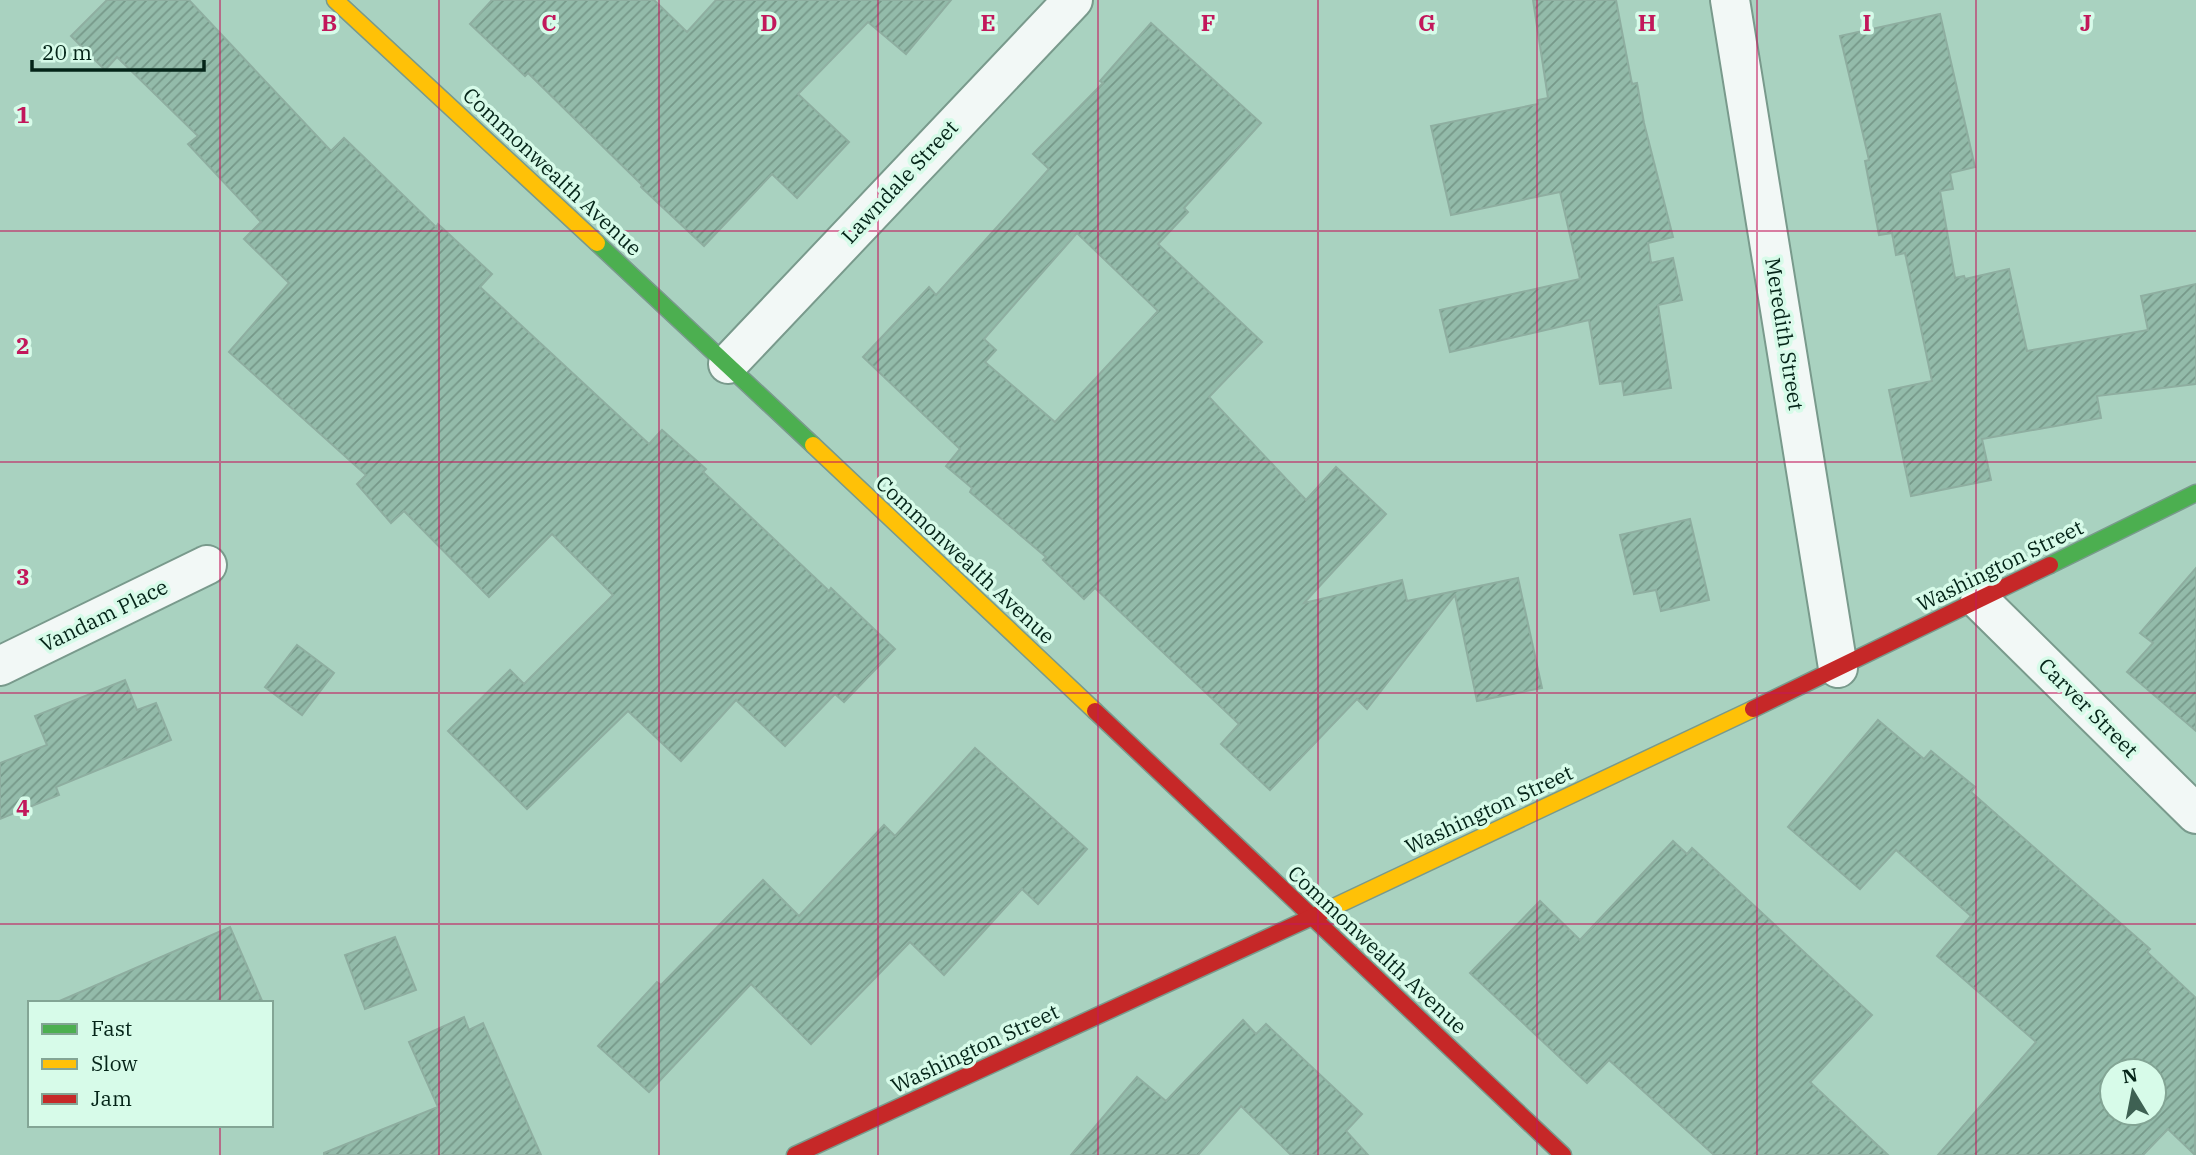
<svg xmlns="http://www.w3.org/2000/svg" width="2196" height="1155" font-family="'IBM Plex Serif',serif">
  <style>
    .building { fill: url(#building-hatch); stroke: #8eaea0; stroke-width: 2; fill-rule: evenodd }
    .lines { fill: none; stroke-linecap: round; stroke-linejoin: round }
    .street-casing { stroke: #799a8c; stroke-width: 42 }
    .fast-casing { stroke: #799a8c; stroke-width: 19 }
    .slow-casing { stroke: #799a8c; stroke-width: 19 }
    .jam-casing { stroke: #799a8c; stroke-width: 19 }
    .street { stroke: #f2f8f6; stroke-width: 38 }
    .fast { stroke: #4caf50; stroke-width: 16 }
    .slow { stroke: #ffc107; stroke-width: 16 }
    .jam { stroke: #c62828; stroke-width: 16 }
    .grid { fill: none; stroke: #c2185b; stroke-width: 2; stroke-opacity: 0.55 }
    .labels { text-anchor: middle; stroke-width: 7; stroke-linejoin: round; paint-order: stroke }
    .street-label { font-size: 21px; fill: #042418; stroke: #d7fbe9 }
    .grid-label { font-size: 23px; text-anchor: middle; font-weight: bold; fill: #c2185b; stroke: #d7fbe9; stroke-width: 7; stroke-linejoin: round; paint-order: stroke }
  </style>
  <defs>
    <pattern id="building-hatch" width="6" height="6" patternUnits="userSpaceOnUse" patternTransform="scale(1.75)"><rect width="6" height="6" fill="#93bbaa"/><path d="M-1 1l2-2M0 6l6-6M5 7l2-2" fill="none" stroke="#769889"/></pattern>
  </defs>
  <rect width="100%" height="100%" fill="#a9d2c0"/>
  <!-- building -->
  <g class="building">
    <path d="M107 0H189L331 151 344 138 436 227 438 224 492 274 480 287 649 444 662 430 706 469 703 472 829 591 831 588 895 649 844 702 835 694 785 746 736 700 681 761 628 711 527 809 448 731 510 670 524 684 613 595 552 534 489 597 404 511 391 523 357 484 366 475 229 352 289 283 244 239 261 222 188 144 198 136 117 57 105 70 71 36Z"/>
    <path d="M492 0H654L687 32 716 0H951L906 54 868 22 798 94 849 142 797 198 772 174 704 246 641 187 642 185 528 73 525 76 470 24Z"/>
    <path d="M1533 0H1616L1632 84 1637 83 1644 123 1673 237 1648 243 1651 263 1673 258 1682 300 1658 305 1671 388 1624 395 1622 381 1600 384 1589 320 1450 352 1440 310 1580 279 1560 192 1451 215 1431 126 1538 104V100L1548 98Z"/>
    <path d="M1940 14 1975 167 1950 173 1953 189 1940 191 1955 278 1964 276 1965 279 2009 269 2027 351 2148 330 2141 296 2196 284V384L2097 396 2101 418 1982 439 1991 480 1911 496 1889 390 1932 381 1905 253 1896 255 1892 233 1879 235 1865 161 1869 160 1840 36Z"/>
    <path d="M1151 23 1261 123 1184 208 1188 212 1158 244 1262 342 1209 397 1306 500 1336 467 1386 514 1304 603 1402 580 1407 601 1518 578 1542 688 1477 701 1455 595 1367 709 1357 699 1270 790 1221 744 1239 724 1095 588 1084 599 1043 560 1046 557 970 492 972 488 946 466 960 449 863 357 929 287 936 295 1049 169 1033 154 1103 83 1100 81ZM1077 233 1158 311 1055 422 985 362 996 350 984 339Z"/>
    <path d="M1690 519 1709 600 1661 611 1656 590 1634 594 1620 535Z"/>
    <path d="M2196 568V731L2127 672 2153 643 2140 633Z"/>
    <path d="M297 645 334 673 302 715 265 687Z"/>
    <path d="M125 680 137 710 156 703 171 740 56 787 59 795 0 819V763L47 745 35 716Z"/>
    <path d="M1878 720 1924 759 1931 751 1975 787 1971 792 2150 949 2147 952 2196 998 2195 1155 2168 1129 2143 1155H1938L2036 1042 1937 956 1971 916 1896 850 1860 889 1788 827ZM2112 1071H2154V1113H2112Z"/>
    <path d="M975 748 1087 849 1038 904 1022 889 944 975 910 942 811 1044 751 984 649 1092 598 1046 657 982 661 985 763 880 799 916 884 825 895 836Z"/>
    <path d="M1673 841 1687 854 1692 848 1872 1015 1810 1082 1888 1155H1714L1609 1060 1587 1083 1470 973 1540 901 1580 940Z"/>
    <path d="M230 927 263 1003H55Z"/>
    <path d="M395 937 416 990 365 1009 345 955Z"/>
    <path d="M464 1017 469 1030 483 1023 541 1155H324V1153L438 1107 409 1042Z"/>
    <path d="M1243 1020 1256 1034 1266 1024 1362 1114 1346 1131 1368 1155H1291L1241 1106 1198 1155H1071L1137 1077 1166 1101Z"/>
  </g>
  <g class="lines">
    <defs>
      <g id="street">
        <path d="M1730 0 1838 668"/>
        <path d="M728 364 1073 0"/>
        <path d="M1980 601 2196 814"/>
        <path d="M0 666 207 565"/>
      </g>
      <g id="fast">
        <path d="M597 243 813 445"/>
        <path d="M2050 565 2196 493"/>
      </g>
      <g id="slow">
        <path d="M335 0 597 243"/>
        <path d="M813 445 1095 711"/>
        <path d="M1323 912 1753 709"/>
      </g>
      <g id="jam">
        <path d="M1753 709 2050 565"/>
        <path d="M1095 711 1563 1155"/>
        <path d="M795 1155 1323 912"/>
      </g>
    </defs>
    <!-- street casing -->
    <use href="#street" class="street-casing"/>
    <!-- fast casing -->
    <use href="#fast" class="fast-casing"/>
    <!-- slow casing -->
    <use href="#slow" class="slow-casing"/>
    <!-- jam casing -->
    <use href="#jam" class="jam-casing"/>
    <!-- street -->
    <use href="#street" class="street"/>
    <!-- fast -->
    <use href="#fast" class="fast"/>
    <!-- slow -->
    <use href="#slow" class="slow"/>
    <!-- jam -->
    <use href="#jam" class="jam"/>
  </g>
  <!-- grid -->
  <path class="grid" d="M220 0V1003M439 0V1155M659 0V1155M878 0V1155M1098 0V1155M1318 0V1155M1537 0V1155M1757 0V1155M1976 0V1155M0 231H2196M0 462H2196M0 693H2196M0 924H2196M220 1125V1155"/>
  <g class="labels">
    <!-- street labels -->
    <g class="street-label">
      <text transform="translate(552 172) rotate(43)" y="7">Commonwealth Avenue</text>
      <text transform="translate(900 182) rotate(-47)" y="7">Lawndale Street</text>
      <text transform="translate(1784 334) rotate(81)" y="7">Meredith Street</text>
      <text transform="translate(965 560) rotate(43)" y="7">Commonwealth Avenue</text>
      <text transform="translate(2000 566) rotate(-26)" y="7">Washington Street</text>
      <text transform="translate(104 616) rotate(-26)" y="7">Vandam Place</text>
      <text transform="translate(2088 708) rotate(45)" y="7">Carver Street</text>
      <text transform="translate(1489 810) rotate(-25)" y="7">Washington Street</text>
      <text transform="translate(1377 950) rotate(43)" y="7">Commonwealth Avenue</text>
      <text transform="translate(975 1049) rotate(-25)" y="7">Washington Street</text>
    </g>
  </g>
  <g class="grid-label">
    <text x="329" y="31">B</text>
    <text x="549" y="31">C</text>
    <text x="769" y="31">D</text>
    <text x="988" y="31">E</text>
    <text x="1208" y="31">F</text>
    <text x="1427" y="31">G</text>
    <text x="1647" y="31">H</text>
    <text x="1867" y="31">I</text>
    <text x="2086" y="31">J</text>
    <text x="23" y="123">1</text>
    <text x="23" y="354">2</text>
    <text x="23" y="585">3</text>
    <text x="23" y="816">4</text>
  </g>
  <!-- legend -->
  <rect x="28" y="1001" width="245" height="126" fill="#d7fbe9" stroke="#83a595" stroke-width="2"/>
  <rect x="42" y="1024" width="35" height="10" fill="#4caf50" stroke="#83a595" stroke-width="2"/>
  <text x="91" y="1036" font-size="21" fill="#042418">Fast</text>
  <rect x="42" y="1059" width="35" height="10" fill="#ffc107" stroke="#83a595" stroke-width="2"/>
  <text x="91" y="1071" font-size="21" fill="#042418">Slow</text>
  <rect x="42" y="1094" width="35" height="10" fill="#c62828" stroke="#83a595" stroke-width="2"/>
  <text x="91" y="1106" font-size="21" fill="#042418">Jam</text>
  <!-- north arrow -->
  <g transform="translate(2133 1092) rotate(350)"><circle r="33" fill="#d7fbe9" stroke="#83a595" stroke-width="2"/>
  <path d="M0-5L12 26L0 18L-12 26Z" fill="#3e6153"/>
  <text y="-10" font-size="19" font-weight="bold" text-anchor="middle" fill="#042418">N</text>
  </g>
  <!-- scale -->
  <path d="M32 60v10h172v-10" fill="none" stroke="#042418" stroke-width="3.5"/>
  <text x="42" y="60" font-size="21" fill="#042418" stroke="#d7fbe9" stroke-width="5" paint-order="stroke">20 m</text>
</svg>
